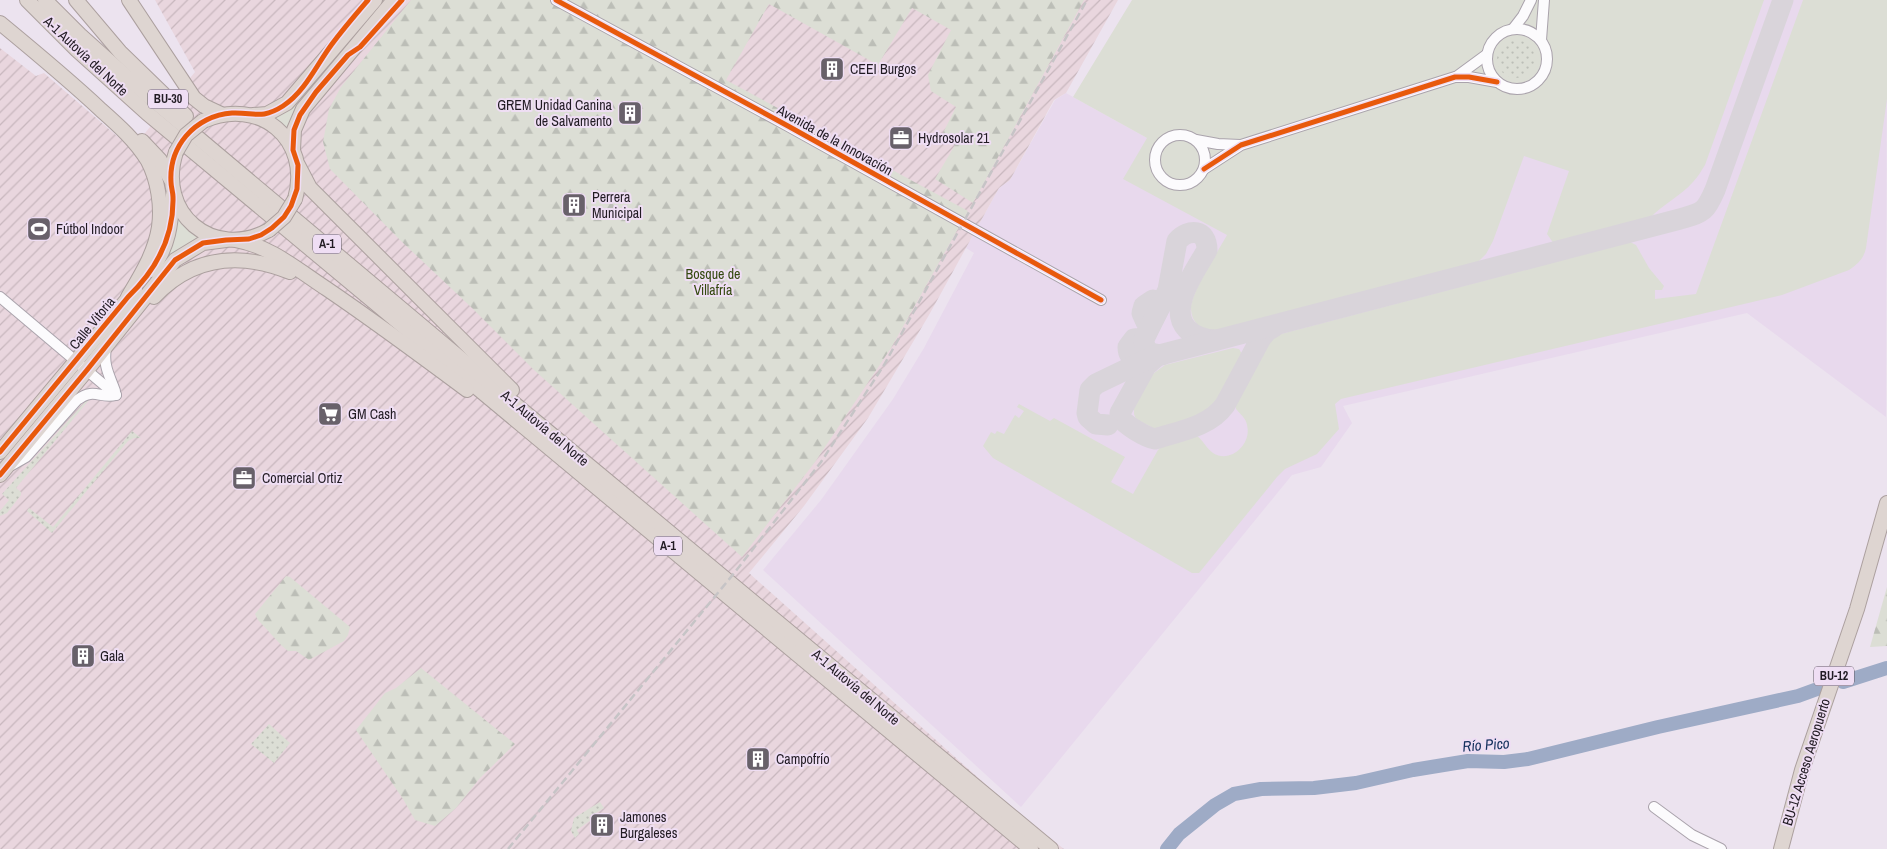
<svg xmlns="http://www.w3.org/2000/svg" width="1887" height="849" font-family="'Archivo Narrow',sans-serif">
  <style>
    .built { fill: #e8d9ed }
    .industrial { fill: url(#industrial-furrows) }
    .green { fill: #dcded5 }
    .forest { fill: url(#forest-firs) }
    .garden { fill: url(#garden-dots) }
    .lines { fill: none; stroke-linecap: round; stroke-linejoin: round }
    .river { stroke: #9eabc6; stroke-width: 14 }
    .taxiway { stroke: #d9d4da; stroke-width: 21 }
    .minor-casing { stroke: #aaa3ac; stroke-width: 12 }
    .highway-casing { stroke: #aca09f; stroke-width: 16 }
    .minor { stroke: #fcfbfd; stroke-width: 10 }
    .highway { stroke: #ded5d1; stroke-width: 14 }
    .rail { stroke: #c6c4c6; stroke-width: 2.5; stroke-dasharray: 8 4; stroke-linecap: butt }
    .highway-bridge-casing { stroke: #aca09f; stroke-width: 16; stroke-linecap: butt }
    .highway-bridge { stroke: #ded5d1; stroke-width: 14 }
    .cycleway-casing { stroke: #efdef4; stroke-width: 8 }
    .cycleway { stroke: #e8590c; stroke-width: 5 }
    .labels { text-anchor: middle; stroke-width: 4; stroke-linejoin: round; paint-order: stroke }
    .shield { fill: #efdef4; stroke: #5f5662; stroke-width: 1 }
    .shield-label { font-size: 12px; font-weight: bold; fill: #211b23 }
    .street-label { font-size: 14px; fill: #211b23; stroke: #efdef4 }
    .poi-label { font-size: 14px; fill: #211b23; stroke: #efdef4; text-anchor: start }
    .park-label { font-size: 14px; fill: #34490f; stroke: #efdef4 }
    .water-label { font-size: 15px; font-style: italic; fill: #14315d; stroke: #efdef4 }
  </style>
  <defs>
    <pattern id="industrial-furrows" width="10" height="10" patternUnits="userSpaceOnUse" patternTransform="scale(1.25)"><rect width="10" height="10" fill="#e9d6de"/><path d="M-1 1l2-2M0 10L10 0M9 11l2-2" fill="none" stroke="#c8b7be"/></pattern>
    <pattern id="forest-firs" width="22" height="20" patternUnits="userSpaceOnUse" patternTransform="scale(1.25)"><rect width="22" height="20" fill="#dcded5"/><path d="M5 1l3.5 6h-7zM16 11l3.5 6h-7z" fill="#bcbeb7"/></pattern>
    <pattern id="garden-dots" width="8" height="8" patternUnits="userSpaceOnUse" patternTransform="scale(1.25)"><rect width="8" height="8" fill="#dcded5"/><path d="M2 2h.1M6 6h.1" fill="none" stroke="#bcbeb7" stroke-width="1.8" stroke-linecap="round"/></pattern>
  </defs>
  <rect width="100%" height="100%" fill="#ece3ef"/>
  <!-- built -->
  <path class="built" d="M1620 0H1887L1886 417 1747 313 1343 406 1352 423 1321 467 1292 475 1021 807 763 570 821 500 893 399 924 348 974 253 966 248 999 188 1010 180 1055 100 1066 93 1147 138Z"/>
  <!-- industrial -->
  <path class="industrial" d="M155 0H1118L1066 93 1054 100 1010 180 999 188 929 315 868 418 804 506 749 573 1012 808 1064 849H0V48L36 76 44 73 132 149 195 72Z"/>
  <!-- green -->
  <g class="green">
    <path d="M382 0H388L294 112 288 131 274 118 292 108Z"/>
    <path d="M1132 0H1764L1705 165C1701 171 1698 177 1693 182 1681 196 1663 204 1650 218L1554 244 1547 234 1569 171 1524 156 1493 241 1486 254 1477 263 1217 331C1203 331 1191 324 1191 308 1191 292 1219 250 1227 235L1123 179 1147 138 1073 97Z"/>
    <path d="M1803 0H1887V99L1866 248C1864 258 1858 264 1849 270L1782 295 1341 399 1335 404 1339 429 1317 454 1285 469 1277 477 1199 573H1192L993 458 983 446 991 432 995 434 997 431 1004 434 1015 415 1019 418 1024 411 1017 407 1019 404 1050 421 1054 418 1125 457 1111 482 1133 494 1158 450C1168 439 1182 438 1196 435 1203 440 1206 448 1213 453 1231 464 1252 444 1247 425 1246 418 1240 414 1236 409L1235 403 1269 340 1277 335 1630 242 1636 245 1649 268 1664 286 1662 290H1655V299L1696 294Z"/>
    <path d="M177 217 191 233 200 237C171 250 154 279 135 303L151 276Z"/>
    <path d="M1233 348 1239 349 1242 354V359L1217 404 1211 411 1205 416 1166 429 1157 430 1136 419 1134 414V407L1150 376 1165 365Z"/>
  </g>
  <!-- forest -->
  <g class="forest">
    <path d="M411 0H1084L973 203 935 179 955 145 941 137 956 107 931 91 928 75 951 30 912 8 878 65 769 4 726 80 968 211 891 348 815 462 742 557 534 370 472 308 401 241 330 169 323 142 329 109 341 87Z"/>
    <path d="M286 576 290 577 350 627 348 635 344 641 309 660 296 651H288L282 646 258 620 255 614Z"/>
    <path d="M1887 587V646L1870 647Z"/>
    <path d="M421 668 515 744 480 778 456 808 435 826 415 820 403 799 356 730 385 693 396 688Z"/>
  </g>
  <!-- garden -->
  <g class="garden">
    <circle cx="1516" cy="59" r="19"/>
    <path d="M89 400 16 488 21 492V495L7 513 0 516V511L9 500 2 494 85 402Z"/>
    <path d="M132 431 141 438H134L128 441 52 533 27 511 29 508 53 527Z"/>
    <path d="M269 724 290 743 274 763 251 744Z"/>
    <path d="M600 802 604 808 589 817 591 820 577 830 579 834 575 838 571 831 574 818Z"/>
  </g>
  <g class="lines">
    <!-- river -->
    <g class="river">
      <path d="M1843 682 1887 668"/>
      <path d="M1167 849 1179 834 1215 805 1234 794 1261 789 1314 788 1356 783 1413 770 1468 761 1504 762 1528 759 1658 727 1798 696 1820 688"/>
    </g>
    <!-- taxiway -->
    <g class="taxiway">
      <path d="M1146 322 1142 313 1144 306 1153 300 1162 303 1144 338 1134 339 1128 347C1128 362 1141 360 1152 357"/>
      <path d="M1162 355C1151 354 1144 352 1144 339L1168 290 1177 241C1189 228 1207 229 1207 250 1196 270 1167 308 1187 329 1195 337 1205 340 1216 340"/>
      <path d="M1155 358 1146 366 1120 413V417C1125 425 1145 437 1155 439 1180 431 1209 427 1225 405L1261 338 1267 331 1274 327"/>
      <path d="M1108 425 1096 424 1088 417 1087 413 1090 390 1096 384 1152 357 1680 219C1703 212 1705 213 1715 190L1783 0"/>
    </g>
    <defs>
      <g id="minor">
        <path d="M556 0 788 126 1101 300"/>
        <circle cx="1517" cy="59" r="30"/>
        <path d="M1513 29 1523 16 1531 0"/>
        <path d="M1541 40 1544 0"/>
        <path d="M1456 77 1486 55"/>
        <circle cx="1180" cy="160" r="25"/>
        <path d="M1196 140 1218 144 1240 145"/>
        <path d="M1204 169 1241 145 1455 77H1469L1497 82"/>
        <path d="M0 297 116 395"/>
        <path d="M106 347C103 366 109 374 115 391"/>
        <path d="M12 465 26 457 77 400C95 387 99 399 116 395"/>
        <path d="M1654 807 1692 835 1721 849"/>
      </g>
      <g id="highway">
        <path d="M27 0 77 50 147 113 1031 849"/>
        <path d="M45 0 80 35 147 95 516 405 1051 849"/>
        <path d="M76 0 120 52 186 116"/>
        <path d="M129 0 194 98 204 106 221 114"/>
        <path d="M0 23C34 51 69 80 101 110 118 125 136 141 148 161 158 180 162 206 159 227 155 253 141 275 128 297"/>
        <path d="M253 115 267 114 287 103 375 0"/>
        <path d="M203 121C259 96 312 139 295 199"/>
        <path d="M142 141 160 160 171 180"/>
        <path d="M293 150 294 130 303 109 394 0"/>
        <path d="M176 152C156 213 213 261 269 230"/>
        <path d="M298 165 310 188 512 390"/>
        <path d="M236 240C270 246 298 270 327 289 374 321 420 355 467 390"/>
        <path d="M151 270C169 247 171 223 173 195"/>
        <path d="M154 297C193 256 240 252 290 272"/>
        <path d="M0 452 135 290"/>
        <path d="M0 475 87 370 175 260 203 243 226 240"/>
        <path d="M1781 849 1802 770 1857 609 1887 503"/>
      </g>
    </defs>
    <!-- minor casing -->
    <use href="#minor" class="minor-casing"/>
    <!-- highway casing -->
    <use href="#highway" class="highway-casing"/>
    <!-- minor -->
    <use href="#minor" class="minor"/>
    <!-- highway -->
    <use href="#highway" class="highway"/>
    <!-- rail -->
    <path class="rail" d="M508 849 735 572 821 462 884 365 1087 0"/>
    <defs>
      <g id="highway-bridge">
        <path d="M176 152 186 135 203 121"/>
        <path d="M269 230 284 217 295 199"/>
      </g>
    </defs>
    <!-- highway-bridge casing -->
    <use href="#highway-bridge" class="highway-bridge-casing"/>
    <!-- highway-bridge -->
    <use href="#highway-bridge" class="highway-bridge"/>
    <defs>
      <g id="cycleway">
        <path d="M556 0 788 126 1101 300"/>
        <path d="M1204 169 1241 145 1455 77H1469L1497 82"/>
        <path d="M0 452 128 297C157 269 174 237 173 197 173 192 171 187 171 182 170 165 175 149 186 136 197 123 214 114 232 113 254 112 261 120 283 106 305 92 317 64 332 44 343 29 356 14 368 0"/>
        <path d="M0 475 87 370 175 260 203 243 226 240 249 239 261 235 272 228 284 217 291 206 297 189 298 165 293 150 294 130 300 115 316 92 348 55 360 47 402 0"/>
      </g>
    </defs>
    <!-- cycleway casing -->
    <use href="#cycleway" class="cycleway-casing"/>
    <!-- cycleway -->
    <use href="#cycleway" class="cycleway"/>
  </g>
  <!-- icons -->
  <defs>
    <symbol id="building-square" viewBox="-11 -11 22 22"><rect x="-9" y="-9" width="18" height="18" rx="4" fill="#68616a" stroke="#efdef4"/><path d="M-4-6H4V6H1V3H-1V6H-4ZM-2.5-4.3h1.7v1.8h-1.7ZM.8-4.3h1.7v1.8H.8ZM-2.5-1h1.7V.8h-1.7ZM.8-1h1.7V.8H.8Z" fill="#fff"/></symbol>
    <symbol id="office-square" viewBox="-11 -11 22 22"><rect x="-9" y="-9" width="18" height="18" rx="4" fill="#68616a" stroke="#efdef4"/><path d="M-6-3h4V-5.5h4V-3h4V5H-6ZM-1-4.5V-3h2v-1.5ZM-6 0V1H6V0Z" fill="#fff"/></symbol>
    <symbol id="stadium-square" viewBox="-11 -11 22 22"><rect x="-9" y="-9" width="18" height="18" rx="4" fill="#68616a" stroke="#efdef4"/><path d="M0-5a6.5 5 0 1 0 0 10a6.5 5 0 1 0 0-10ZM-3.5-1.8h7v3.6h-7Z" fill="#fff"/></symbol>
    <symbol id="supermarket-square" viewBox="-11 -11 22 22"><rect x="-9" y="-9" width="18" height="18" rx="4" fill="#68616a" stroke="#efdef4"/><path d="M-6-5.5h2.5l.6 2H6L4.5 2H-2.5L-4.4-4H-6ZM-1.5 3.2a1.3 1.3 0 1 0 .1 0ZM3 3.2a1.3 1.3 0 1 0 .1 0Z" fill="#fff"/></symbol>
  </defs>
  <g fill-rule="evenodd">
    <use href="#building-square" x="818" y="55" width="28" height="28"/>
    <use href="#building-square" x="616" y="99" width="28" height="28"/>
    <use href="#office-square" x="887" y="124" width="28" height="28"/>
    <use href="#building-square" x="560" y="191" width="28" height="28"/>
    <use href="#stadium-square" x="25" y="215" width="28" height="28"/>
    <use href="#supermarket-square" x="316" y="400" width="28" height="28"/>
    <use href="#office-square" x="230" y="464" width="28" height="28"/>
    <use href="#building-square" x="69" y="642" width="28" height="28"/>
    <use href="#building-square" x="744" y="745" width="28" height="28"/>
    <use href="#building-square" x="588" y="811" width="28" height="28"/>
  </g>
  <g class="labels">
    <!-- shield labels -->
    <g class="shield">
      <rect x="148" y="89.5" width="40" height="19" rx="4"/>
      <rect x="313" y="234.5" width="28" height="19" rx="4"/>
      <rect x="654" y="536.5" width="28" height="19" rx="4"/>
      <rect x="1814" y="666.5" width="40" height="19" rx="4"/>
    </g>
    <g class="shield-label">
      <text x="168" y="103">BU-30</text>
      <text x="327" y="248">A-1</text>
      <text x="668" y="550">A-1</text>
      <text x="1834" y="680">BU-12</text>
    </g>
    <!-- street labels -->
    <g class="street-label">
      <text transform="translate(86 56) rotate(43)" y="5">A-1 Autovía del Norte</text>
      <text transform="translate(835 140) rotate(29)" y="5">Avenida de la Innovación</text>
      <text transform="translate(92 323) rotate(-51)" y="5">Calle Vitoria</text>
      <text transform="translate(545 428) rotate(40)" y="5">A-1 Autovía del Norte</text>
      <text transform="translate(856 687) rotate(40)" y="5">A-1 Autovía del Norte</text>
      <text transform="translate(1806 762) rotate(-73)" y="5">BU-12 Acceso Aeropuerto</text>
    </g>
    <!-- poi labels -->
    <g class="poi-label">
      <text x="850" y="74">CEEI Burgos</text>
      <text x="612" y="110" text-anchor="end">GREM Unidad Canina<tspan x="612" dy="16">de Salvamento</tspan></text>
      <text x="918" y="143">Hydrosolar 21</text>
      <text x="592" y="202">Perrera<tspan x="592" dy="16">Municipal</tspan></text>
      <text x="56" y="234">Fútbol Indoor</text>
      <text x="348" y="419">GM Cash</text>
      <text x="262" y="483">Comercial Ortiz</text>
      <text x="100" y="661">Gala</text>
      <text x="776" y="764">Campofrío</text>
      <text x="620" y="822">Jamones<tspan x="620" dy="16">Burgaleses</tspan></text>
    </g>
    <!-- park labels -->
    <g class="park-label">
      <text x="713" y="279">Bosque de<tspan x="713" dy="16">Villafría</tspan></text>
    </g>
    <!-- water labels -->
    <g class="water-label">
      <text transform="translate(1486 745) rotate(-4)" y="5">Río Pico</text>
    </g>
  </g>
</svg>
